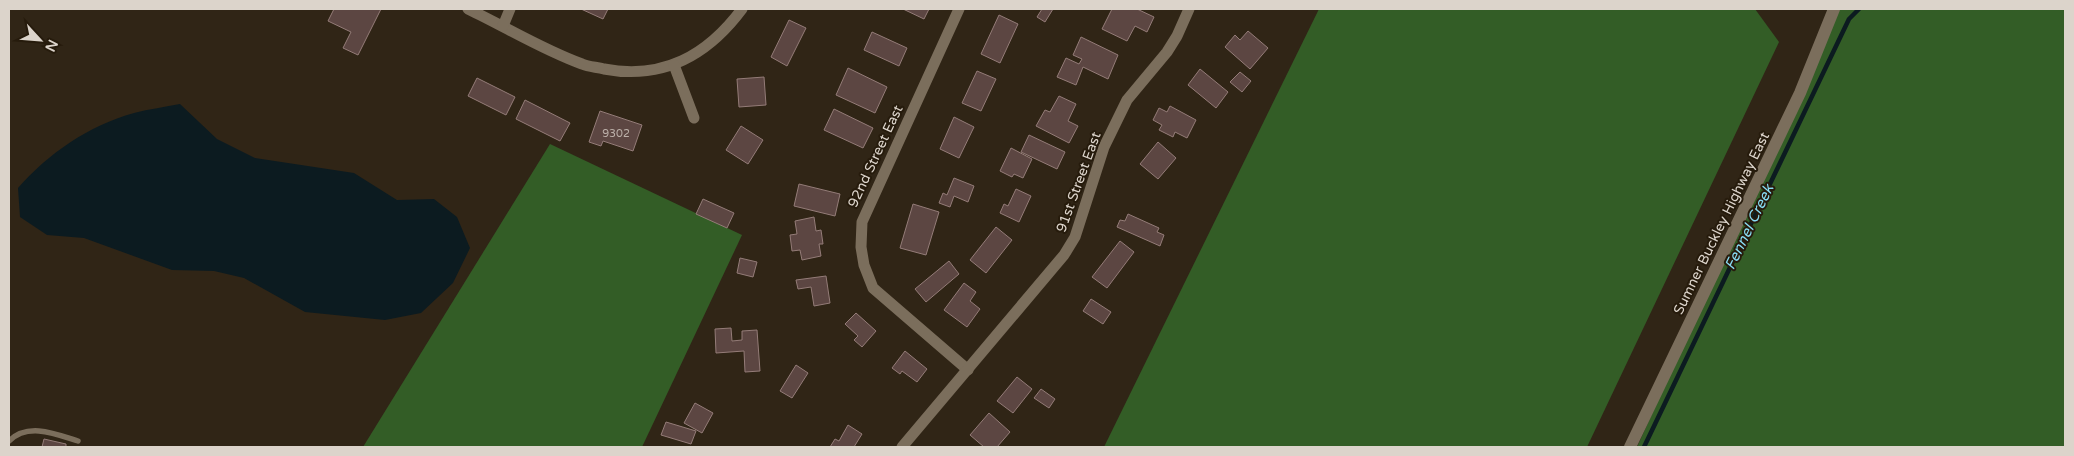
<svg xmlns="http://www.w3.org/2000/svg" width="2074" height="456" font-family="'Varela Round',sans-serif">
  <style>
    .green { fill: #335d26 }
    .water { fill: #0c1b20 }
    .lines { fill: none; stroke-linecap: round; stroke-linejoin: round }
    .stream { stroke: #0c1b20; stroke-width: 4.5 }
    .building { fill: #5c4642; stroke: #947c78 }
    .service { stroke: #7b6e5c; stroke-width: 5.5 }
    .minor { stroke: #7b6e5c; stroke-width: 11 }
    .tertiary { stroke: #7b6e5c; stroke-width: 12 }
    .labels { text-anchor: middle; stroke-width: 4; stroke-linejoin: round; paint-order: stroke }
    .number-label { font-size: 11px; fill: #bcb0a9 }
    .street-label { font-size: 14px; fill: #dcd4cb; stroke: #261b0c }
    .water-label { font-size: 15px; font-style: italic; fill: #88dcf4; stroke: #261b0c }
  </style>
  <rect width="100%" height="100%" fill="#302516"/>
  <!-- green -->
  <g class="green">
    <path d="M1319 9H1755L1779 42 1587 447H1104Z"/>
    <path d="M1836 9H2065V447H1637Z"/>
    <path d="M550 144 742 235 642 447H363Z"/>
  </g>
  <!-- water -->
  <path class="water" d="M180 104 217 139 255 158 354 173 397 200 434 199 457 217 470 248 453 283 421 313 385 320 305 312 244 278 214 271 172 270 84 238 47 235 20 217 18 188C49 153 88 126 134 113 149 109 165 107 180 104Z"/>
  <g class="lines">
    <!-- stream -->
    <path class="stream" d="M1644 447 1849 19 1859 9"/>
  </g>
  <!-- building -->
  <g class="building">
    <path d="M334 9H381L358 55 343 48 351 32 328 21Z"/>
    <path d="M581 9H608L603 19Z"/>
    <path d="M903 9H929L924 19Z"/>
    <path d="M1042 9H1053L1045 22 1037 17Z"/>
    <path d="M1112 9H1137L1154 17 1147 32 1135 26 1127 41 1102 29Z"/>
    <path d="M999 15 1018 24 1000 63 981 54Z"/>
    <path d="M789 20 806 28 787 66 771 57Z"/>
    <path d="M1248 31 1268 48 1250 69 1225 47 1235 35 1240 40Z"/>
    <path d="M872 32 907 48 899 66 864 50Z"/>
    <path d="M1081 37 1118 55 1108 79 1083 67 1076 85 1057 77 1066 58 1079 64 1082 59 1073 55Z"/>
    <path d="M848 68 887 87 875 113 836 95Z"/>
    <path d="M1200 69 1228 92 1216 108 1188 85Z"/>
    <path d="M977 71 996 79 981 111 962 103Z"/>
    <path d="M1240 72 1251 81 1242 92 1230 82Z"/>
    <path d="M764 77 766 105 739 107 737 79Z"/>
    <path d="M477 78 515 97 506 115 468 96Z"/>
    <path d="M1059 96 1076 104 1068 121 1078 126 1069 143 1036 126 1045 110 1050 112Z"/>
    <path d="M525 100 570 123 560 141 516 119Z"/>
    <path d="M1170 106 1196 120 1187 138 1175 132 1173 137 1159 130 1162 125 1153 120 1159 108 1167 112Z"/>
    <path d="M834 109 873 128 863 148 824 130Z"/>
    <path d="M600 111 642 125 633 151 603 141 601 146 589 142Z"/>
    <path d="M954 117 974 127 959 158 940 149Z"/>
    <path d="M741 126 763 140 748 164 726 150Z"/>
    <path d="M1029 135 1065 152 1057 169 1021 152Z"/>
    <path d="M1158 142 1176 158 1158 179 1140 164Z"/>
    <path d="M1011 148 1032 159 1023 178 1014 174 1012 177 1000 171Z"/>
    <path d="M954 178 974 186 968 202 954 196 950 207 939 203 943 193 947 195Z"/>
    <path d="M799 184 840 194 835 216 794 206Z"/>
    <path d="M1016 189 1031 196 1019 222 1000 213 1004 204 1008 206Z"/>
    <path d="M703 199 734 213 727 228 696 214Z"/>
    <path d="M913 204 939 212 926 255 900 248Z"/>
    <path d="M1128 214 1159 228 1157 232 1164 235 1160 246 1117 227 1120 220 1125 221Z"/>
    <path d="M814 217 816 231 821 230 823 244H819L821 256 802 260 800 250 792 251 790 235 797 234 795 221Z"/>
    <path d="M996 227 1012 240 986 273 970 260Z"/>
    <path d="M1120 241 1134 252 1107 288 1092 277Z"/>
    <path d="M740 258 757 262 753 277 737 273Z"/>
    <path d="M949 261 959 274 926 302 915 289Z"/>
    <path d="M826 276 830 303 814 306 811 287 798 289 796 280Z"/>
    <path d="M964 283 976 292 970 301 980 309 967 327 944 310Z"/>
    <path d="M1091 299 1111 312 1103 324 1083 311Z"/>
    <path d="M856 313 876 331 862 347 854 340 858 336 845 324Z"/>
    <path d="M731 328 732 341 742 340V331L757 330 760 371 745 372 744 351 716 353 715 329Z"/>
    <path d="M905 351 927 369 917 382 902 371 900 374 892 368Z"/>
    <path d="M796 365 808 373 792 398 780 391Z"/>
    <path d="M1017 377 1032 389 1013 413 997 401Z"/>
    <path d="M1041 389 1055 399 1049 408 1034 398Z"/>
    <path d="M695 403 713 413 702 433 684 423Z"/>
    <path d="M989 413 1010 432 997 447H984L970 435Z"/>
    <path d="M666 422 696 431 691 444 661 435Z"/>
    <path d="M848 425 862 434 854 447H830L835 439 839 441Z"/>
    <path d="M44 439 66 444V447H42Z"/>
  </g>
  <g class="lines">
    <!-- service -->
    <path class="service" d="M9 441C28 422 56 434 78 441"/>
    <!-- minor -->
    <g class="minor">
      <path d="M468 9C506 27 543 50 582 64 589 67 597 67 604 69 663 80 707 56 742 9"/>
      <path d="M959 9 862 222 861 247 864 265 873 288 968 370"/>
      <path d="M503 26 510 9"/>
      <path d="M674 65 694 118"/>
      <path d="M902 447 1064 255 1075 237 1104 147 1127 100 1167 52 1177 36 1189 9"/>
    </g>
    <!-- tertiary -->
    <path class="tertiary" d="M1630 447 1800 93 1834 9"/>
  </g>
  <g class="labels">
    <!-- number labels -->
    <g class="number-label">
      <text x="616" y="137">9302</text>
    </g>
    <!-- street labels -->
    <g class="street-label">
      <text transform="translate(875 156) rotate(-65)" y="5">92nd Street East</text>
      <text transform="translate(1078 182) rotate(-70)" y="5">91st Street East</text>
      <text transform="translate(1721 223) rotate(-64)" y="5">Sumner Buckley Highway East</text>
    </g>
    <!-- water labels -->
    <g class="water-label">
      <text transform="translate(1749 227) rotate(-64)" y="5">Fennel Creek</text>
    </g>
  </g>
  <!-- border -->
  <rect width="2074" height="456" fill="none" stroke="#dcd4cb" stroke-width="20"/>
  <!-- north arrow -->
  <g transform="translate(40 40) rotate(116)" stroke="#261b0c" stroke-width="4" paint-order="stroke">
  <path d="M0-4L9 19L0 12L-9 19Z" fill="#dcd4cb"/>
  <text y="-8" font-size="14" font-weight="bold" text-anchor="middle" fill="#dcd4cb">N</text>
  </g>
</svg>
